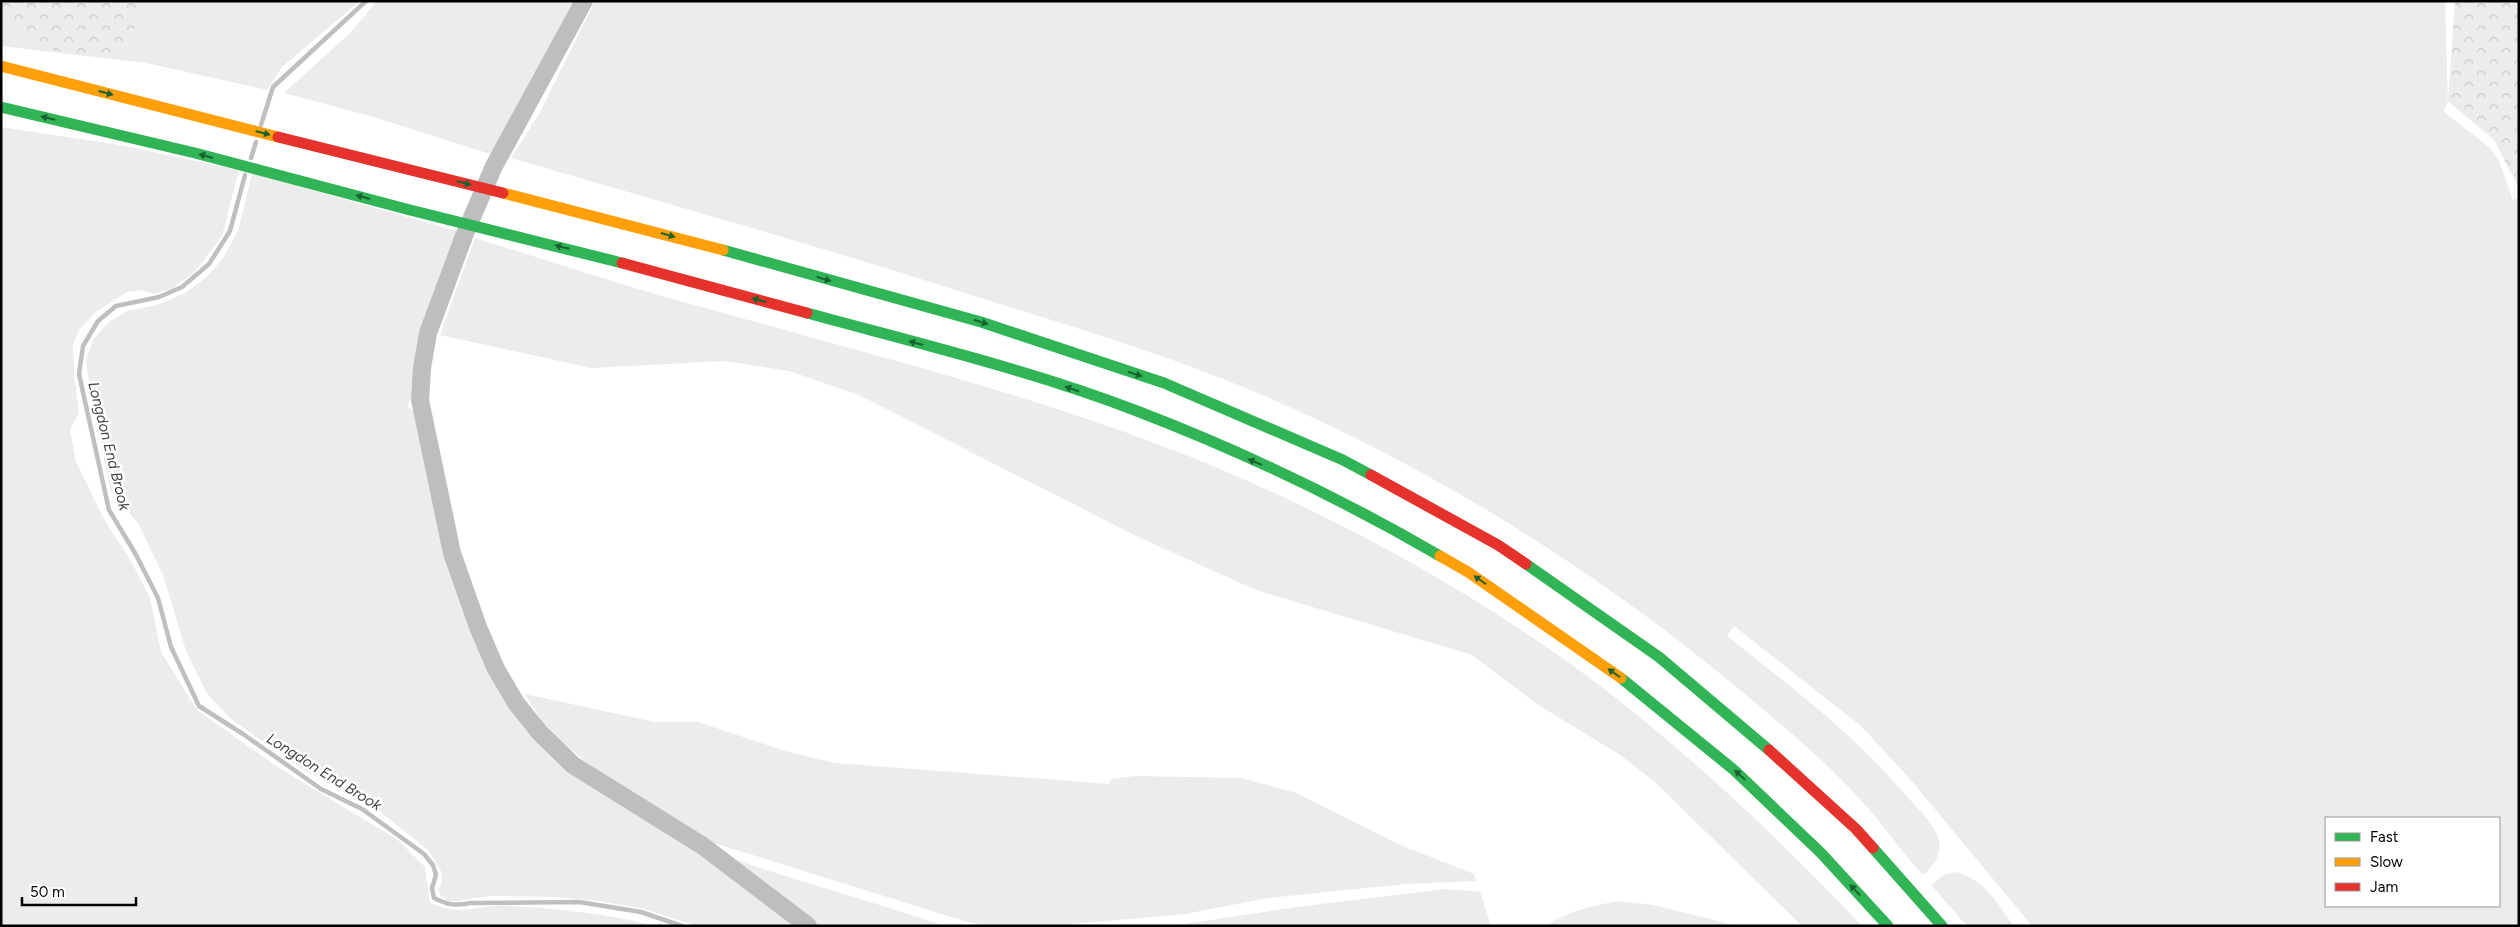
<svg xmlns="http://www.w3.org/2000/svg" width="2520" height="927" font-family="Figtree,sans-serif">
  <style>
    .grass { fill: #ececec; fill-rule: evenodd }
    .forest { fill: url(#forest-crowns) }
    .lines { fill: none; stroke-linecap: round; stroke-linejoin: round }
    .stream { stroke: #bfbfbf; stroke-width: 4.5 }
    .street { stroke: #bebebe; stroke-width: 18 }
    .fast { stroke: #30b455; stroke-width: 11 }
    .slow { stroke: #ff9f0a; stroke-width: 11 }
    .jam { stroke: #e5322d; stroke-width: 11 }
    .oneway { fill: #1a632f }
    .labels { text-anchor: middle; stroke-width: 5; stroke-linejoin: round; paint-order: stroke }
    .water-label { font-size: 15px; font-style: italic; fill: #444; stroke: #fff }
  </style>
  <defs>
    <pattern id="forest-crowns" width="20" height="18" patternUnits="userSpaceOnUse" patternTransform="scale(1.25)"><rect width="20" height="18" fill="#ececec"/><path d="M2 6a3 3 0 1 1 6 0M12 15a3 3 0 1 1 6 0" fill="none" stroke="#c9c9c9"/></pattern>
  </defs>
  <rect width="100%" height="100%" fill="#fff"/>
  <!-- grass -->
  <g class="grass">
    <path d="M1 1H360L282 67 267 90 146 63 1 46Z"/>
    <path d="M377 1H579L493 155 374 117 284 93 350 33Z"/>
    <path d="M595 1H2445L2448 101 2444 112 2489 147 2499 161 2513 200 2519 197V926H2032L1910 779 1861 726 1734 626 1727 636C1789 685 1852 733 1904 793 1915 806 1930 819 1937 835 1944 853 1935 864 1923 875 1902 853 1886 828 1866 806 1837 773 1800 740 1766 712 1613 580 1439 470 1253 391 1153 349 1049 320 946 287 802 241 657 201 511 158L539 114ZM2326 818H2499V906H2326Z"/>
    <path d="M1 127 120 145 239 170 222 236 194 273 171 289 153 294 143 290 127 292 96 312 79 330 73 345 74 375 79 413 70 429 76 462 104 519 131 561 150 598 161 652 197 710 279 768 398 840 425 867 430 903C465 918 481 903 514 906 561 909 609 914 655 926H1Z"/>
    <path d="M252 173 460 232 418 356 411 398 407 406 418 415 449 568 515 713 801 926H697L644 909 598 901 557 897 490 896 458 901H448L441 896 438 890 442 883 441 871 428 850 370 804 304 770 231 719 207 694 186 651 163 575 138 523 111 491 91 398 86 360 93 340 109 322 127 311 157 305 185 293 207 277 223 258 238 231Z"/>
    <path d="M475 238C553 262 630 288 709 309 869 354 1031 394 1186 455 1339 516 1502 606 1631 710 1713 776 1789 849 1862 926H1802L1655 782 1620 755 1540 706 1472 655 1256 590 1136 536 859 395 789 371 725 361 591 368 440 335Z"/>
    <path d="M525 694 655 722H698L785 751 835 763 1109 784 1111 779 1135 776 1241 778 1294 792 1403 846 1474 874 1476 881 1406 884 1268 898 1185 914 1050 926H989L964 921 711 842 595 769 548 731Z"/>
    <path d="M722 855C796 881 871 901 945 926H818Z"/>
    <path d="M1955 872C1984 878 1997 903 2014 926H1967L1931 885 1944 875Z"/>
    <path d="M1446 889 1480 892 1491 926H1171L1304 906Z"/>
    <path d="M1618 901 1653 905 1738 926H1546C1569 911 1591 906 1618 901Z"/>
  </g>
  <!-- forest -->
  <g class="forest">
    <path d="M1 1H145L123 59 29 47 1 5Z"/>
    <path d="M2455 1H2519V189L2494 140 2448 101Z"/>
  </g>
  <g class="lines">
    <!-- stream -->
    <g class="stream">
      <path d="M261 125 273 87 366 1"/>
      <path d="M251 158 256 142"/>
      <path d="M245 175 230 231 209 264 182 287 159 297 116 306 98 321 83 346 79 374 109 510 135 553 158 598 171 647 199 706 243 734 321 789 362 809 424 854 433 865 436 875 432 888 434 898C448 905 455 906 470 903L579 902 641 912 682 926"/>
    </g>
    <!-- street -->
    <path class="street" d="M584 1 494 166 464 236 428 333 422 368 420 400 452 553 478 627 496 669 516 703 540 733 573 765 703 846 808 926"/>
    <!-- fast -->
    <g class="fast">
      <path d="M1 107 195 153 410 210 622 263"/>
      <path d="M723 250 981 322 1164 383 1343 460 1371 475"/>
      <path d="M807 313C917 343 1030 370 1137 411 1241 451 1344 500 1440 556"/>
      <path d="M1526 564 1659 657 1769 750"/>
      <path d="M1621 678 1734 770 1821 853 1888 926"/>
      <path d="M1873 848 1942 926"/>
    </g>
    <!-- slow -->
    <g class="slow">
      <path d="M1 66 278 137"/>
      <path d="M503 193 723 250"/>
      <path d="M1440 556 1468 572 1621 678"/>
    </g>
    <!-- jam -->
    <g class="jam">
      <path d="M278 137 503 193"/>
      <path d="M622 263 807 313"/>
      <path d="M1371 475 1498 545 1526 564"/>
      <path d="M1769 750 1856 829 1873 848"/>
    </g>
  </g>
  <!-- one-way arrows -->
  <defs><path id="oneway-solid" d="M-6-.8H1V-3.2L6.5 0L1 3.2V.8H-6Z" transform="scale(1.25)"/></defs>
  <g class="oneway">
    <use href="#oneway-solid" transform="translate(106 93) rotate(15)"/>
    <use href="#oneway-solid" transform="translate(48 118) rotate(-167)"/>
    <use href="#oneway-solid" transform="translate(263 133) rotate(14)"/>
    <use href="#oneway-solid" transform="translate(206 156) rotate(-165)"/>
    <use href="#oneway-solid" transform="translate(464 183) rotate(14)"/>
    <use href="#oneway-solid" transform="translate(363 197) rotate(-165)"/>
    <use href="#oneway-solid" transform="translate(668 235) rotate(16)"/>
    <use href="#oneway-solid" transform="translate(562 247) rotate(-166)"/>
    <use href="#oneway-solid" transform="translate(824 279) rotate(16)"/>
    <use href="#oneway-solid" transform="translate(759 300) rotate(-165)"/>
    <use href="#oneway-solid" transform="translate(981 322) rotate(17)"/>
    <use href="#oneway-solid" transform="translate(916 343) rotate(-165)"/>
    <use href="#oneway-solid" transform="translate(1135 374) rotate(18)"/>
    <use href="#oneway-solid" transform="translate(1072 389) rotate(-161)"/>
    <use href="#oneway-solid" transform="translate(1255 462) rotate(-157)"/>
    <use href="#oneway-solid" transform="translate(1480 580) rotate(-145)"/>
    <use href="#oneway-solid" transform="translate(1614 673) rotate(-145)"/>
    <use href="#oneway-solid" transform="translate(1740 775) rotate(-137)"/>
    <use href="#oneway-solid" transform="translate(1855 890) rotate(-133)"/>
  </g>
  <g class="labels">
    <!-- water labels -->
    <g class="water-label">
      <text transform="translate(109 446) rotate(76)" y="5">Longdon End Brook</text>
      <text transform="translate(324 772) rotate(32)" y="5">Longdon End Brook</text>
    </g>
  </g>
  <!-- border -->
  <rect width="2520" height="927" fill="none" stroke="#000000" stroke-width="5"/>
  <!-- legend -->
  <rect x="2325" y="817" width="175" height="90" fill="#ffffff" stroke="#999999"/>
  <rect x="2335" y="833" width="25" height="8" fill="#30b455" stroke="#999999"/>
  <text x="2370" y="842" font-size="15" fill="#000000">Fast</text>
  <rect x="2335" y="858" width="25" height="8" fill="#ff9f0a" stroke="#999999"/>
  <text x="2370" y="867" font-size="15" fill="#000000">Slow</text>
  <rect x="2335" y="883" width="25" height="8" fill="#e5322d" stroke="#999999"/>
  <text x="2370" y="892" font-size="15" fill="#000000">Jam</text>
  <!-- scale -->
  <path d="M22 897v8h114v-8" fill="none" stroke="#000000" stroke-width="2.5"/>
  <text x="30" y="897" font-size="15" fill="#000000" stroke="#ffffff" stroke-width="4" paint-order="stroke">50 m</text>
</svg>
